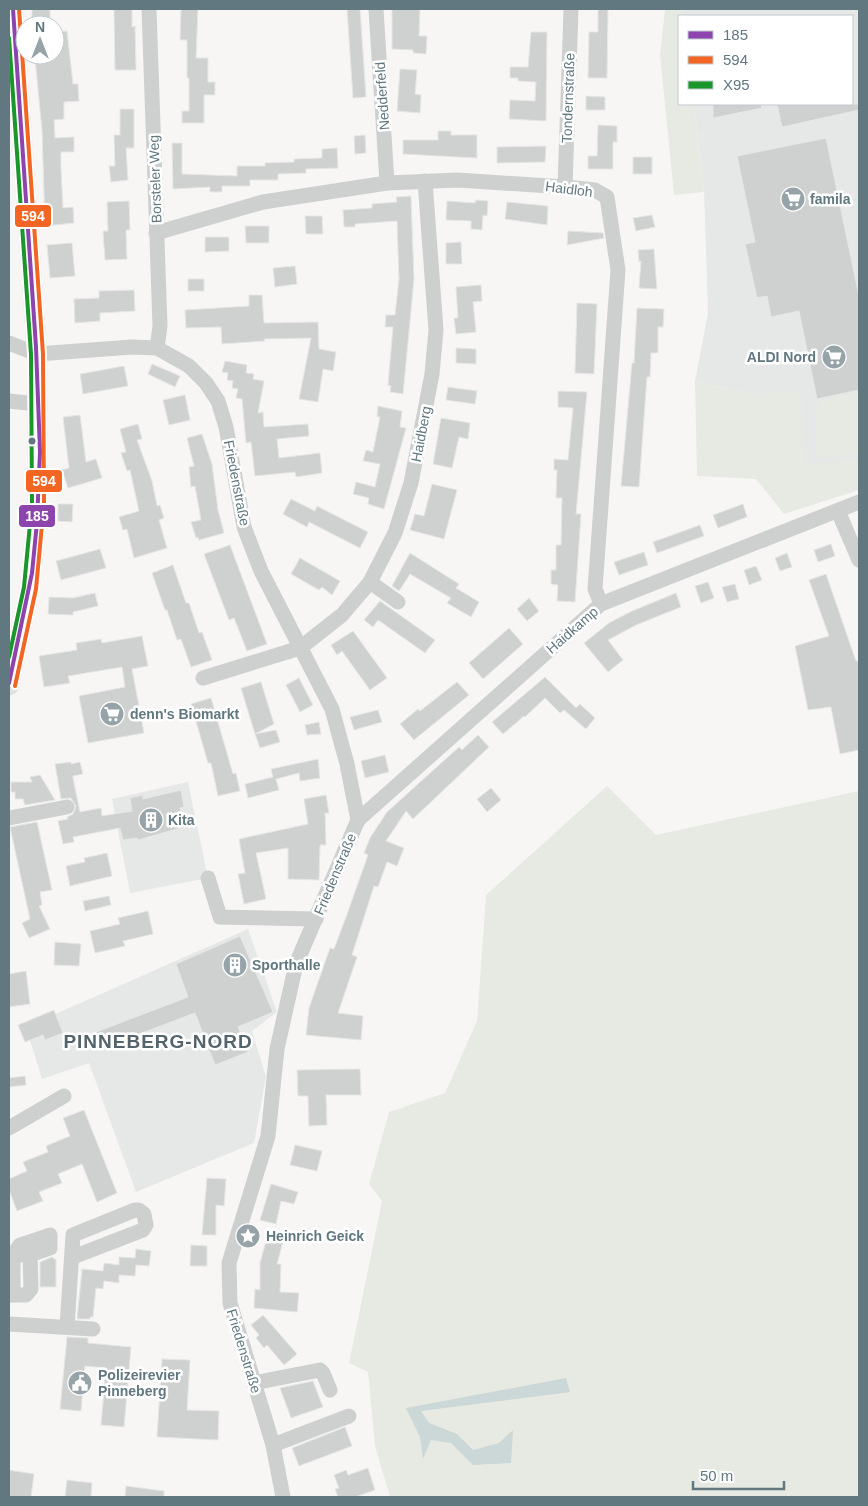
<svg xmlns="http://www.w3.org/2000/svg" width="868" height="1506" font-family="Helvetica,sans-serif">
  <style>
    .built { fill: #e6e8e7 }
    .green { fill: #e7eae3 }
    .water { fill: #ccd7d8 }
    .building { fill: #cfd1d1; stroke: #e6e6e5 }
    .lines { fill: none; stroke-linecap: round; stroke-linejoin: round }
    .major-casing { stroke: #d3d4d3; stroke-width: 20 }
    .minor { stroke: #ced0d0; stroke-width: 15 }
    .major { stroke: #e1e2e2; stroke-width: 19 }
    .bus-1-casing { stroke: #fff; stroke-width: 8 }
    .bus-2-casing { stroke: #fff; stroke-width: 8 }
    .bus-3-casing { stroke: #fff; stroke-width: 8 }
    .bus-1 { stroke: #8e44ad; stroke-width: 4 }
    .bus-2 { stroke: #f26522; stroke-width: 4 }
    .bus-3 { stroke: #1a962b; stroke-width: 4 }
    .bus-dot { fill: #617881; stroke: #fff; stroke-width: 2 }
    .labels { text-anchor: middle; stroke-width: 5; stroke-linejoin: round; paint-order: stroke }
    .street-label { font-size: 14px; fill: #617881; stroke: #fff }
    .poi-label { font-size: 14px; font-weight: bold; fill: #617881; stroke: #fff; text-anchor: start }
    .district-label { font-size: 19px; font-weight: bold; letter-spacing: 1px; fill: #53646c; stroke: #fff }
    .line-badge { stroke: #fff; stroke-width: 2 }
    .badge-label { font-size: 14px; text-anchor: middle; font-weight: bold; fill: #fff }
  </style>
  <rect width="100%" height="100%" fill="#f7f6f5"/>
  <!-- built -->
  <g class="built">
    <path d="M686 9H859V460L803 466 799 392 751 394 695 381 708 313 704 192 694 104H852V16H686Z"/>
    <path d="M188 782 208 878 130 893 112 799Z"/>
    <path d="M248 929 277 1012 252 1031 266 1077 254 1143 136 1192 89 1063 42 1079 26 1027Z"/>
  </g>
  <!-- green -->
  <g class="green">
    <path d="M665 9H686V16H679V104H694L704 192 674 195 660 55Z"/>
    <path d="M695 381 751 394 800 391 803 465 859 460V490L784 514 756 479 697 476Z"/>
    <path d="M859 391V454L817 458V402Z"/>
    <path d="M607 786 656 835 859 791V1497H390L375 1446 368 1372 349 1363 382 1201 369 1184 389 1112 445 1093 477 1021 486 895Z"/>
  </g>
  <!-- water -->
  <path class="water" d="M566 1378 570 1392 421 1411 429 1423 457 1434 473 1450 499 1443 513 1430 511 1463 473 1465 451 1443 431 1440 423 1459 420 1437 406 1408Z"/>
  <!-- building -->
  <g class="building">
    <rect x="32" y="9" width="18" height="9"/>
    <path d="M114 9H132V27L135 26 136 70H115Z"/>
    <path d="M181 9H198L196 58H208V82H215V95H204V123H182V111H189V78H187V40H180Z"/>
    <path d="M347 9H360L366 97 353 98Z"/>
    <path d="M392 9H420L419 36H427L426 54 413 53V50L392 49Z"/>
    <path d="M598 9H608L607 78H588L589 32H598Z"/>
    <path d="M67 31 73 84H78L79 101 64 102V119L54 120 55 138 74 137V152H61V168L63 208 73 207 74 223 45 226 42 130 35 58 55 57V32Z"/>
    <path d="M531 32H547L546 121 509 119 510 100 535 101 536 82 518 81V78H510V67H528Z"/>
    <path d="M400 69 417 70 415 94 421 95 420 113 397 111Z"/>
    <path d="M586 96 605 97V110H586Z"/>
    <path d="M713 104H761L762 108 713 118Z"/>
    <path d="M777 104H859V110L782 127Z"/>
    <path d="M120 109H134V148H126L128 180 111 182 109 166H115L114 135H120Z"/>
    <path d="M598 125 617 126V142H613V169H588V156H597Z"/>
    <path d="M438 131H451V135H477V158L403 154V140H438Z"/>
    <path d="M365 135 366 153 355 154 354 136Z"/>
    <path d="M826 138 859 296V390L817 399 799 311 771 317 767 296 757 298 745 244 755 242 737 156Z"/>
    <path d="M172 143H182V174L237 176V166H265V163L294 162V159L322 158V149L337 148 338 168 306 169V173L278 174V180H250V186H222V192H210V187L173 189Z"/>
    <path d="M546 146 545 162 497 163V147Z"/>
    <rect x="633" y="157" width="19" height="17"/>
    <path d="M411 196 414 279 403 394 390 392 391 386 388 385 393 327H385L386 315H395L399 279 397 221 355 224V227H344L343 210 372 208V204L397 202 396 197Z"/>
    <path d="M476 200 488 201 487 216 483 215 482 230 471 229V221L446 220 447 201 475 203Z"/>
    <path d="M129 201 130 230H126L127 259 105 260 103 231H108L107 202Z"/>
    <path d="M507 202 548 206 547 225 505 219Z"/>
    <path d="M652 215 655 227 636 231 633 218Z"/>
    <path d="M305 216H322L323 234H306Z"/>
    <path d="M245 226H269V243H246Z"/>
    <path d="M568 231 603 233 604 238 567 245Z"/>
    <path d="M205 237H229V251L205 252Z"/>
    <path d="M461 242 462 264H446V243Z"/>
    <path d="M72 243 75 276 50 278 47 245Z"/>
    <path d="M654 249 657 289 639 288 641 261 639 262 638 250Z"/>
    <path d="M295 266 297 284 275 287 273 268Z"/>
    <rect x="188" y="279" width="16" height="12"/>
    <path d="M481 285 482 301 473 302 476 332 456 334 454 318H458L456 287Z"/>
    <path d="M134 290 135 311 100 313V321L75 323 74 299 99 298V291Z"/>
    <path d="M249 295H262L264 323 318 322 319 349 336 352 333 371 323 369 318 402 299 399 311 338 264 339 265 341 222 344 221 327 186 328 185 310 249 306Z"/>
    <path d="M577 303 597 304 594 374 575 373Z"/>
    <path d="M637 308 664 309 663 327H658V353H651L650 377H647L639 487 621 486 632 363H634Z"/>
    <path d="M456 348 476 349V364L456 363Z"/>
    <path d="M225 361 247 365 246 373 254 374 253 379 264 381 258 413 263 412 264 427 308 424 309 436 277 439 279 458 320 453 322 473 296 477 295 472 255 476 251 442 246 443 242 399 236 398 238 389 232 388 233 381 227 380 228 373 222 372Z"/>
    <path d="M152 364 180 376 175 387 148 374Z"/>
    <path d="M124 366 128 386 83 394 80 374Z"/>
    <path d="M448 387 477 391 475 404 446 400Z"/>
    <path d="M558 391 587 392 576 514H581L575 602 557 601 558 585 551 584V570H556V545H561L562 498H556L557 470H554V459L568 460 573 408 558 407Z"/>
    <path d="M185 395 190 420 169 425 163 400Z"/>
    <path d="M378 406 402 411 400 427 406 428 384 509 368 504 369 498 353 494 356 482 375 487 380 464 363 461 366 450 373 452 380 417H377Z"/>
    <path d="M80 415 86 462 96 459 102 478 68 488 62 470 69 468 63 417Z"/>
    <path d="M441 418 470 423 468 439 459 437 452 468 433 464Z"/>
    <path d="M138 424 142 439 137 440 152 481 157 506 160 505 164 518 159 520 167 548 134 558 127 529 123 530 119 517 139 511 130 470 127 471 121 453 126 452 120 429Z"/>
    <path d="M202 434 212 464 218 510 224 533 199 540 198 537 196 538 191 522 201 520 195 486 191 487 189 467 194 466 187 438Z"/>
    <path d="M432 484 457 490 444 539 410 530 415 514 424 516Z"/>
    <path d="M291 499 315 511 317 506 368 532 360 548 309 522 307 527 283 514Z"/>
    <path d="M58 504H73L72 522 58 521Z"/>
    <path d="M743 504 747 517 718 528 713 515Z"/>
    <path d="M700 525 704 536 657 553 653 542Z"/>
    <path d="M831 544 835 556 818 562 814 550Z"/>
    <path d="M230 545 267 644 247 651 234 618 229 620 204 554Z"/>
    <path d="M100 549 106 568 61 580 56 561Z"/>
    <path d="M644 552 648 565 619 575 614 562Z"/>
    <path d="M410 553 459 584 456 588 479 602 471 617 447 603 451 598 410 574 399 591 392 586Z"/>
    <path d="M787 553 792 567 780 571 775 558Z"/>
    <path d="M300 558 340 581 332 595 322 587 319 590 291 574Z"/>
    <path d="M173 565 186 603H189L199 633 202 632 212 660 191 667 181 639 177 640 167 610H165L152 573Z"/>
    <path d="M756 566 762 580 749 585 744 570Z"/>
    <path d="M826 574 856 661H859V750L840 754 831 707 808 710 795 646 829 636 809 580Z"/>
    <path d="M708 582 714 598 701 603 695 586Z"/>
    <path d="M735 584 739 599 727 602 722 587Z"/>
    <path d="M95 593 98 606 73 612V615L48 614 49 597 73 598Z"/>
    <path d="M676 593 681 607 636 625 608 640 623 660 608 672 584 643 609 623 630 612Z"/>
    <path d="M529 598 539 611 527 621 517 609Z"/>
    <path d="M380 601 435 640 425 653 378 620 373 627 364 620Z"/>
    <path d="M509 628 523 644 483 679 469 663Z"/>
    <path d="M353 631 387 678 370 690 342 651 337 655 331 645Z"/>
    <path d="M142 636 148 666 132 669 144 733 88 743 79 696 125 687 122 667 68 676 70 683 44 687 39 656 77 650 76 643 101 639 102 643Z"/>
    <path d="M545 677 576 708 580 704 595 718 586 729 564 710 560 713 545 698 525 717 524 716 503 734 492 722Z"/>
    <path d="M299 678 313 705 300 712 286 685Z"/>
    <path d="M261 682 274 724 255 734 241 688Z"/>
    <path d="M457 682 469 695 414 740 400 724 418 709 420 711Z"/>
    <path d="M211 698 233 774 236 773 240 791 218 796 211 763H208L191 704Z"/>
    <path d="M378 710 382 722 354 730 350 717Z"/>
    <path d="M319 722 321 734 307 735 305 725Z"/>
    <path d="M276 730 280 742 260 748 255 734Z"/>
    <path d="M478 735 489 747 413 819 406 811 386 841 404 848 397 866 387 862 378 887 374 886 352 955 357 957 338 1013 363 1016 361 1040 306 1035 309 1008 330 948 334 949 345 920 368 855 364 853 370 838 387 812 459 747 462 750Z"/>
    <path d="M385 755 389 772 365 778 361 761Z"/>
    <path d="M318 759 320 778 300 781 299 773 276 779 279 790 248 798 245 784 273 777 271 769Z"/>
    <path d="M71 762V764L80 762 83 774 73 776V778L80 812 101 808 102 816 132 811 130 798 143 795V799L181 790 184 807 180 808 184 827 138 840 137 838 123 840 120 828 73 837 74 842 63 844 58 821 68 819 67 817 73 814 76 806 71 798 61 799 55 764Z"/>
    <path d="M40 775 55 800 25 805 23 799H15V792H11V782H32L30 777Z"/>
    <path d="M491 788 501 800 487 812 477 799Z"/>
    <path d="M326 795 329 813H325L326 845H320L319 880 288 879V848L256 853 266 899 244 904 238 874 245 873 239 839 308 824 304 799Z"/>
    <path d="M37 822 52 890 40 892 42 905 39 906 50 929 29 938 22 923 30 919 10 827Z"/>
    <path d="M107 853 112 876 70 886 66 866 85 862 84 858Z"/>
    <path d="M109 896 111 905 85 911 83 901Z"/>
    <path d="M148 911 153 934 123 941 125 946 95 953 90 931 120 924 118 918Z"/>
    <path d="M240 936 273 1012 238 1027 248 1052 215 1065 195 1013 102 1048 96 1032 188 997 176 964Z"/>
    <path d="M55 942 81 944 79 966 54 965Z"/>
    <path d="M26 971 30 1004 9 1007V974Z"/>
    <path d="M54 1010 63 1033 45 1040 43 1035 25 1042 18 1025Z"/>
    <path d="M360 1069 361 1095H326L327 1125 309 1126 308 1096H298L297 1070Z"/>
    <path d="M25 1076 26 1085 9 1087V1078Z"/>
    <path d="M84 1110 117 1193 97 1202 82 1164 58 1174 62 1183 39 1192 43 1201 17 1211 9 1190V1179L27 1171 23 1162 48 1152 46 1146 70 1136 63 1118Z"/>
    <path d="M295 1145 322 1151 317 1171 290 1165Z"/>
    <path d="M207 1178 226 1179 224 1206 216 1205V1235H202Z"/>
    <path d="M271 1184 298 1192 294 1204 281 1201 276 1224 260 1220Z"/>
    <path d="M268 1234 284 1238 277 1264H281L280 1292 299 1293 297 1312 254 1308 255 1289 260 1290V1263Z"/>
    <path d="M191 1245 207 1246V1266H190Z"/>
    <path d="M136 1249 151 1251 149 1266 136 1265 135 1276 119 1275V1283L104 1281 103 1289 96 1288 93 1317H90V1319H77L82 1269 103 1271 104 1263 119 1265V1257L135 1258Z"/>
    <path d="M52 1257 56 1260V1287H40V1262Z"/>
    <path d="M263 1315 297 1354 284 1365 267 1345 264 1348 256 1338 259 1335 251 1325Z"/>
    <path d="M67 1337 88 1338V1343L131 1347 124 1427 101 1425 106 1368 85 1366 81 1411 60 1409Z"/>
    <path d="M162 1359 190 1360 187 1410 219 1411 218 1440 157 1437Z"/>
    <path d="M313 1381 323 1407 291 1418 280 1388Z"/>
    <path d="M345 1427 352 1446 299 1466 292 1448Z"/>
    <path d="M368 1468 375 1490 355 1497H338L335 1489 339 1488 334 1475 346 1470 348 1475Z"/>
    <path d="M9 1470 34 1474 31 1497H9Z"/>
    <path d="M67 1480 92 1483 91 1497H65Z"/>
    <path d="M126 1486 164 1491V1497H125Z"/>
  </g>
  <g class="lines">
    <defs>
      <path id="major" d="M9 685 30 588 38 503 37 354 13 9"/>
    </defs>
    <!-- major casing -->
    <use href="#major" class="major-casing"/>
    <!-- minor -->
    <g class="minor">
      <path d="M149 9 160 326 157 348"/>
      <path d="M376 9 387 183"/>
      <path d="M565 187 571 9"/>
      <path d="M156 233 263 202 387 183 458 180 565 187 595 190 607 197 618 270 595 589 601 604"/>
      <path d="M9 343 37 354 132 347 157 348 189 366 206 383 218 401 226 427 244 527 261 571 332 709 347 764 358 820 296 964 277 1049 268 1136 229 1263 230 1303 273 1445 283 1497"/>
      <path d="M9 401 38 404"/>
      <path d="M838 511 859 560"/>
      <path d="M370 582 398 602"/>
      <path d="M203 678 300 648 342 615 370 582 395 533 411 483 432 374 436 330 425 181"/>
      <path d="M9 818 67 807"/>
      <path d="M358 820 601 604 859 502"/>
      <path d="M208 878 220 917 316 919"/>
      <path d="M9 1128 64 1096"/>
      <path d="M9 1295H26L31 1289 30 1255H20"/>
      <path d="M13 1295V1255L20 1245 50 1235V1248L30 1255"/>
      <path d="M9 1324 93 1329"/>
      <path d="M67 1327 73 1235 135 1210H139L144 1214 146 1225 143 1230 73 1257"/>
      <path d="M254 1383 320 1370 323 1373 330 1390"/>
      <path d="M273 1445 349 1416"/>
    </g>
    <!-- major -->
    <use href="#major" class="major"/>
    <defs>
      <path id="bus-1" d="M9 683 32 573 37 522 40 452 36 347 13 9"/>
      <path id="bus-2" d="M15 686 36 589 44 503 43 354 19 9"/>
      <path id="bus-3" d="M9 38 31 354 32 503 24 587 9 657"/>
    </defs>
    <!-- bus-1 casing -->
    <use href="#bus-1" class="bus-1-casing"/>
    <!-- bus-2 casing -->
    <use href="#bus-2" class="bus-2-casing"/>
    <!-- bus-3 casing -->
    <use href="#bus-3" class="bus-3-casing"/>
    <!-- bus-1 -->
    <use href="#bus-1" class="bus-1"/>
    <!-- bus-2 -->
    <use href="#bus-2" class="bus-2"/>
    <!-- bus-3 -->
    <use href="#bus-3" class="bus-3"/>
  </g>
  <!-- icons -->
  <defs>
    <symbol id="supermarket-disc" viewBox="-11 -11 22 22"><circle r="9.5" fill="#96a4aa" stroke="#fff"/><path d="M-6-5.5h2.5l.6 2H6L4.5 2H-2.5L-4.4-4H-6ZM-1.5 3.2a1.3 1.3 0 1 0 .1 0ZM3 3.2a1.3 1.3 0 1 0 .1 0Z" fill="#fff"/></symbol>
    <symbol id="building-disc" viewBox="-11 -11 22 22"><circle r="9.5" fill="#96a4aa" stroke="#fff"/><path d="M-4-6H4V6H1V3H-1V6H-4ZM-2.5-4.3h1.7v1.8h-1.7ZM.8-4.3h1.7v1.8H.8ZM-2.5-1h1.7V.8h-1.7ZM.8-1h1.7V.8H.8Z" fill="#fff"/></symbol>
    <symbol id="sight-disc" viewBox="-11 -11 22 22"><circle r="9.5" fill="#96a4aa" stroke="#fff"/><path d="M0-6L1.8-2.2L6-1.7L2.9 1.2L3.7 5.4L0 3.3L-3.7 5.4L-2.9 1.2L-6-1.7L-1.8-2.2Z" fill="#fff"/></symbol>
    <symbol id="civic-disc" viewBox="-11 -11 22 22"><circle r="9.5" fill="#96a4aa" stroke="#fff"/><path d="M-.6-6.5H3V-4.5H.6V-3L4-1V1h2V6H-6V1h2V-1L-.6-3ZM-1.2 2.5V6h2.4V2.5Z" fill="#fff"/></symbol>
  </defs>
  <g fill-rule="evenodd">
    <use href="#supermarket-disc" x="779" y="185" width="28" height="28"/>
    <use href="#supermarket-disc" x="820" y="343" width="28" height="28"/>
    <use href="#supermarket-disc" x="98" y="700" width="28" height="28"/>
    <use href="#building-disc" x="137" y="806" width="28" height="28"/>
    <use href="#building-disc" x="221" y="951" width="28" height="28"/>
    <use href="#sight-disc" x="234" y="1222" width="28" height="28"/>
    <use href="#civic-disc" x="66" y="1369" width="28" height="28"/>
  </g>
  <!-- markers -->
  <circle class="bus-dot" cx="32" cy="441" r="4.5"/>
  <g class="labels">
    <!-- street labels -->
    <g class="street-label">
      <text transform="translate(382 96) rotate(-94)" y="5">Nedderfeld</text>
      <text transform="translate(568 98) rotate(-88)" y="5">Tondernstraße</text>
      <text transform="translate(155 179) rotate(-92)" y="5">Borsteler Weg</text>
      <text transform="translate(569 189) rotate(7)" y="5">Haidloh</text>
      <text transform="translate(421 434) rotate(-79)" y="5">Haidberg</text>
      <text transform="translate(237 483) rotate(79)" y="5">Friedenstraße</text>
      <text transform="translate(572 630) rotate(-41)" y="5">Haidkamp</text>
      <text transform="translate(335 874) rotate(-67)" y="5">Friedenstraße</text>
      <text transform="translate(244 1351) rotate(73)" y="5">Friedenstraße</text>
    </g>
    <!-- poi labels -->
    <g class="poi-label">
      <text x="810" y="204">famila</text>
      <text x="816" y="362" text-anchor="end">ALDI Nord</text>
      <text x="130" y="719">denn's Biomarkt</text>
      <text x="168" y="825">Kita</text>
      <text x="252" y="970">Sporthalle</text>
      <text x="266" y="1241">Heinrich Geick</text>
      <text x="98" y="1380">Polizeirevier<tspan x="98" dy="16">Pinneberg</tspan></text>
    </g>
    <!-- district labels -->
    <g class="district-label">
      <text x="158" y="1048">PINNEBERG-NORD</text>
    </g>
  </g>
  <g class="line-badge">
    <rect x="14" y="204" width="38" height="24" rx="5" fill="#f26522"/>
    <rect x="25" y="469" width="38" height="24" rx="5" fill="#f26522"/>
    <rect x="18" y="504" width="38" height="24" rx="5" fill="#8e44ad"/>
  </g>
  <g class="badge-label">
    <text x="33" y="221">594</text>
    <text x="44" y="486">594</text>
    <text x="37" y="521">185</text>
  </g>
  <!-- border -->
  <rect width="868" height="1506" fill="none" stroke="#617881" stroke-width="20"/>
  <!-- legend -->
  <rect x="678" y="15" width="175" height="90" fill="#ffffff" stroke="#c0c9cd"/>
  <rect x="688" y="31" width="25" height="8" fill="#8e44ad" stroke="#c0c9cd"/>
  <text x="723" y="40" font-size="15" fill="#617881">185</text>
  <rect x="688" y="56" width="25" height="8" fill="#f26522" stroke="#c0c9cd"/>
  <text x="723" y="65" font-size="15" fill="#617881">594</text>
  <rect x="688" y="81" width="25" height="8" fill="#1a962b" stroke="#c0c9cd"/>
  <text x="723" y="90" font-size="15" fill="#617881">X95</text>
  <!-- north arrow -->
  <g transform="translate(40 40)"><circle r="24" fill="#ffffff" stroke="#c0c9cd"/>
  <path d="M0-4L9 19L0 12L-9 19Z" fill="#96a4aa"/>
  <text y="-8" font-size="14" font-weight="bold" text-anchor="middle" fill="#617881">N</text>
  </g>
  <!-- scale -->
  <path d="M693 1481v8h91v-8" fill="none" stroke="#617881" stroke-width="2.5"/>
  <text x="700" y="1481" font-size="15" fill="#617881" stroke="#ffffff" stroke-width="4" paint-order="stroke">50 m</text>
</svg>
